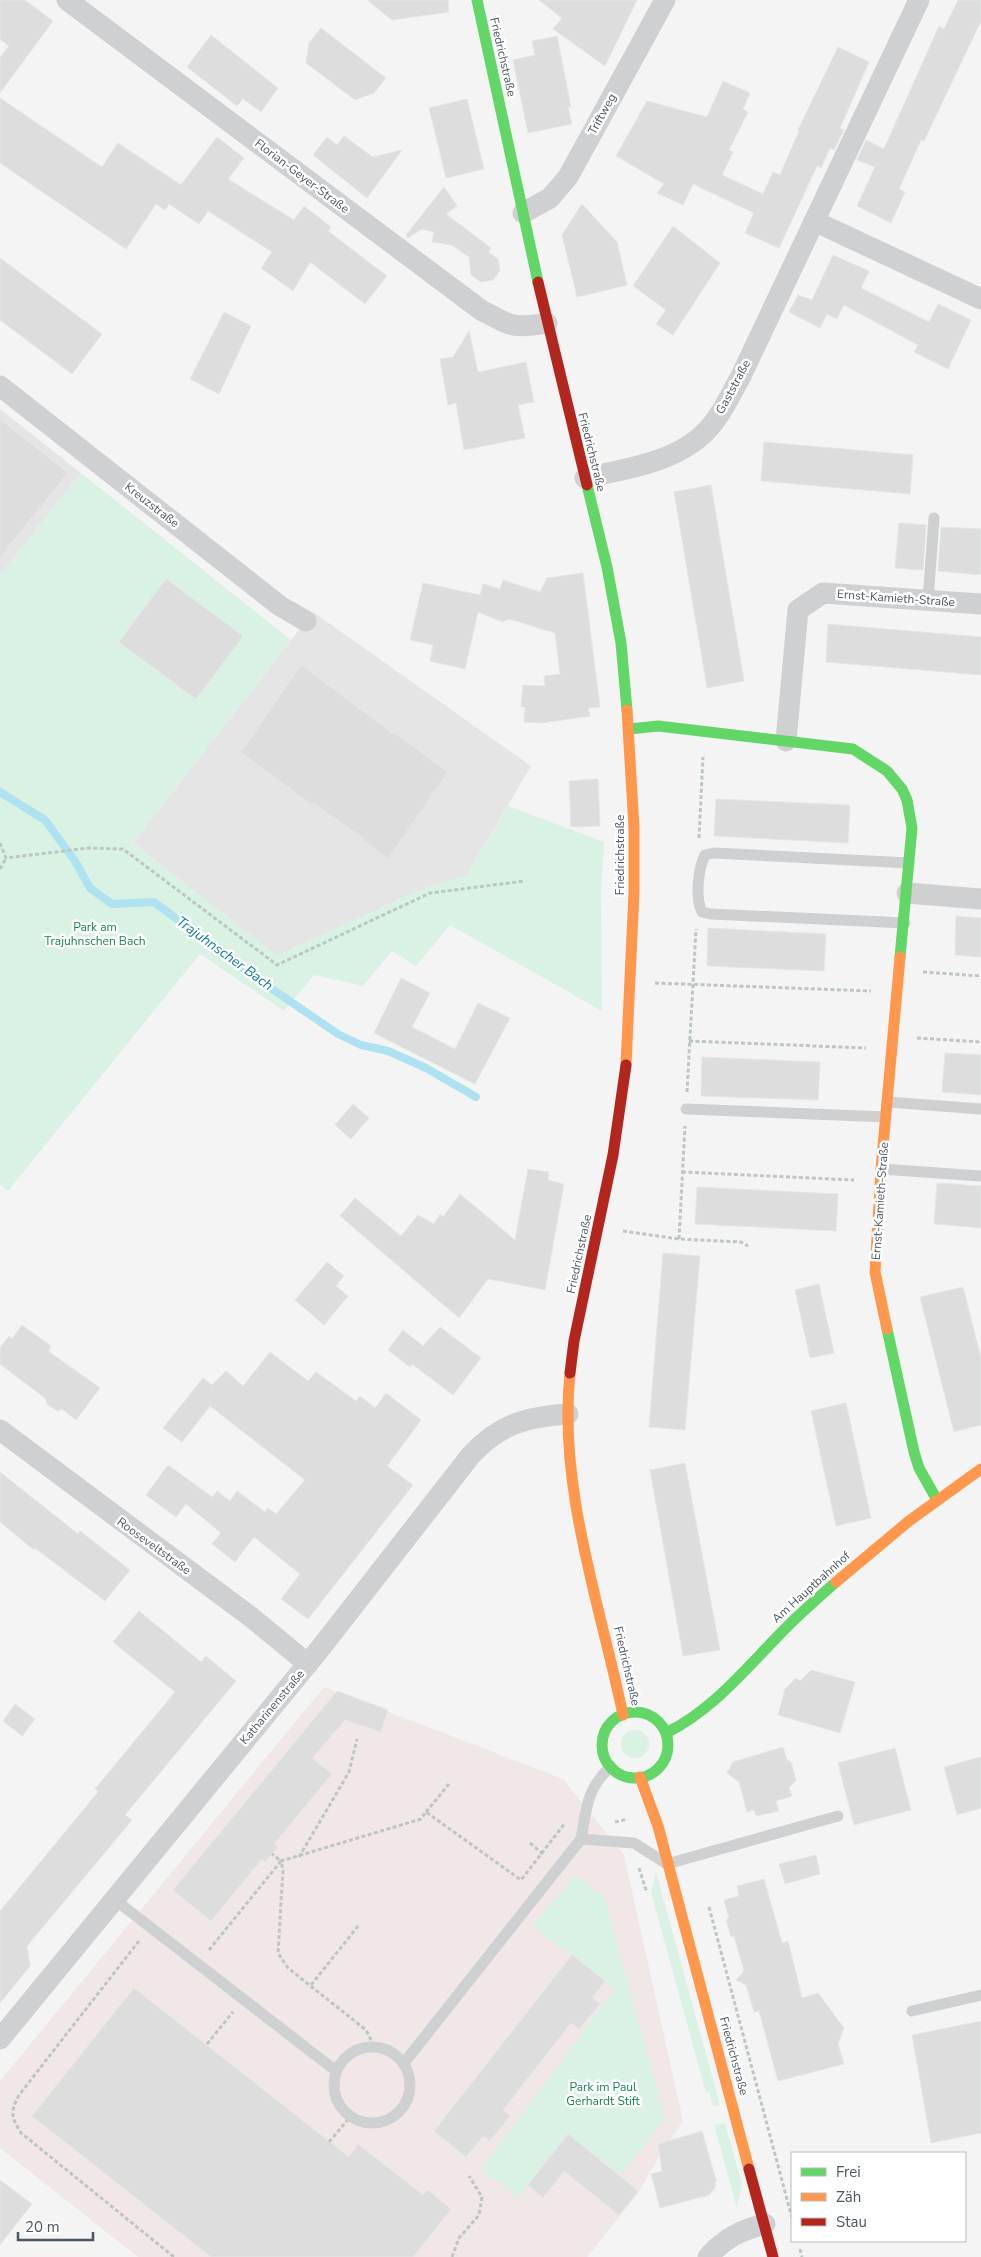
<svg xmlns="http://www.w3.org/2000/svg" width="981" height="2257" font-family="'Nunito Sans',sans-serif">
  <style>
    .education { fill: #e6e5e6 }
    .medical { fill: #f1e7e6 }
    .green { fill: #d9f2e3 }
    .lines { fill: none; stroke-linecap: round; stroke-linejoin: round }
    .stream { stroke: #aee2f0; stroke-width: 8 }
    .building { fill: #ddddde; stroke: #e5e6e7 }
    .path { stroke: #bcc7c4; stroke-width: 3; stroke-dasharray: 4 2.5; stroke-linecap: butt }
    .lane { stroke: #ced0d2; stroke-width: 11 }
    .street { stroke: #ced0d2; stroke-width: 21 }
    .fast { stroke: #63d668; stroke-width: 11 }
    .slow { stroke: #ff974d; stroke-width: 11 }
    .jam { stroke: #b3261e; stroke-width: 11 }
    .labels { text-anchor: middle; stroke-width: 5; stroke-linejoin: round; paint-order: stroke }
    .street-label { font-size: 12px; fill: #4a5661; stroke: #fff }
    .park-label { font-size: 12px; fill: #17864f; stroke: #fff }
    .water-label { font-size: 14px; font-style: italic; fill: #0c7c9b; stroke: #fff }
  </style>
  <rect width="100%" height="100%" fill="#f4f4f4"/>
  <!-- education -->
  <g class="education">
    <path d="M0 409 81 473 0 575Z"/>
    <path d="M313 612 531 766 466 876 427 887 277 956 133 843Z"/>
  </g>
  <!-- medical -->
  <path class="medical" d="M324 1687 563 1779 624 1855 683 2121 661 2153 637 2195 587 2257H138L0 2148V2081Z"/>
  <!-- green -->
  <g class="green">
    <path d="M81 473 291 640 133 843 277 955 427 887 466 876 508 806 604 842 601 892 602 1011 450 925 416 966 392 951 363 986 314 975 284 1011 200 954 8 1191 0 1184V575Z"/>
    <circle cx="635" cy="1744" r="14"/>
    <path d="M656 1872 720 2105 714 2107 709 2092 706 2093 651 1892Z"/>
    <path d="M576 1875 604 1897 665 2118 621 2175 568 2134 518 2198 481 2169 615 1989 532 1926Z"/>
    <path d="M725 2123 742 2184 737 2208 714 2125Z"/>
  </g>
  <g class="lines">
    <!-- stream -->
    <path class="stream" d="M0 792 45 820 75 861 90 888 112 904 154 902 256 978 338 1034 361 1045 388 1051 426 1068 476 1097"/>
  </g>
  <!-- building -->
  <g class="building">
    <path d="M0 0H25L53 21 0 93V57L9 46 0 39Z"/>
    <path d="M367 0H448L449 12 392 20Z"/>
    <path d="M539 0H637L605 66 553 29 562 18Z"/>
    <path d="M958 0H981V21L924 141 921 140 899 189 905 192 891 223 857 206 875 167 857 160 866 140 884 149 939 26 944 29Z"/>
    <path d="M321 28 386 78 374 93 355 100 306 63 309 43Z"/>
    <path d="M211 35 278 88 261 112 243 99 237 106 187 67Z"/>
    <path d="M557 36 571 107H568L572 124 528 133 513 60 535 55 532 41Z"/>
    <path d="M838 47 869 62 840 128 844 130 834 150 830 148 821 168 817 166 779 248 745 233 754 213 693 184 683 205 657 193 664 184 616 156 647 101 707 117 723 81 750 93 743 109 748 112 729 150 733 152 722 175 763 194 773 172 780 175 799 131 798 130Z"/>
    <path d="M0 98 102 167 118 143 181 185 217 137 244 158 228 179 294 220 304 206 331 227 328 231 387 276 365 304 310 262 293 291 261 268 272 252 208 211 199 224 169 204 165 210 156 204 126 249 0 163Z"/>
    <path d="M467 99 484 169 446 178 429 108Z"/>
    <path d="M344 136 373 157 402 150 367 198 313 155 327 137 337 145Z"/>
    <path d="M444 187 457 206 446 214 491 248 488 252 498 259 500 271 493 280 481 282 471 275 469 257 452 245 432 242 434 232 422 229 408 238 406 235Z"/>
    <path d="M582 204 617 242 627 285 577 297 562 235Z"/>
    <path d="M673 226 720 263 673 335 656 324 666 310 633 286Z"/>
    <path d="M833 255 869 271 861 288 929 322 938 304 971 320 948 369 914 352 918 345 844 305 837 319 827 314 820 328 789 312 798 295 812 300Z"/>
    <path d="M0 258 102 334 72 374 0 320Z"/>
    <path d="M224 312 251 326 219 394 190 379Z"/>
    <path d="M469 331 478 372 526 362 534 402 518 405 525 438 464 450 456 403 448 405 440 359 453 357Z"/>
    <path d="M0 419 68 473 0 557Z"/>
    <path d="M764 442 913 455 910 494 761 481Z"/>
    <path d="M711 485 744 681 707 688 674 492Z"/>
    <path d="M899 523 926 525 923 570 895 568Z"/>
    <path d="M941 527 981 529V575L938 571Z"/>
    <path d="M583 573 600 707 588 708 590 716 542 723 524 722 525 707H521L523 685 545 686 544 676 560 674 555 633 509 619 503 622 478 612 465 669 430 661 433 645 410 640 423 583 480 595 483 584 500 589 503 580 540 592 547 578Z"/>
    <path d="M166 579 243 636 196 699 119 642Z"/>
    <path d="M828 624 981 637V675L826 662Z"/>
    <path d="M301 665 392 733 393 732 448 772 388 859 362 840 364 839 314 803 312 805 241 752Z"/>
    <path d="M598 779 600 826 571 827 569 781Z"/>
    <path d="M716 799 850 805 848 843 714 836Z"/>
    <path d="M956 916 981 918V957L955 955Z"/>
    <path d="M708 928 826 934 824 971 707 966Z"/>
    <path d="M401 978 430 993 412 1027 455 1049 478 1003 510 1018 475 1084 374 1033Z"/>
    <path d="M945 1053 981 1055V1095L942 1092Z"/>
    <path d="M702 1057 820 1062 818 1100 701 1096Z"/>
    <path d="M353 1104 369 1118 351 1139 335 1125Z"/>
    <path d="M528 1169 549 1172 548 1180 564 1184 545 1290 488 1279 459 1318 340 1216 355 1198 401 1236 418 1215 434 1224 440 1214 443 1217 460 1194 515 1240Z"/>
    <path d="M937 1183 981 1186V1228L934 1224Z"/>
    <path d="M697 1187 838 1194 836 1231 695 1224Z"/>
    <path d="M663 1253 700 1256 685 1430 649 1427Z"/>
    <path d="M327 1262 344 1276 336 1286 348 1296 324 1325 295 1300Z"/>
    <path d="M819 1284 834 1353 810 1358 795 1290Z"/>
    <path d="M963 1287 981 1358V1425L954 1432 920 1297Z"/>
    <path d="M22 1325 51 1346 48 1351 100 1388 76 1420 62 1409 57 1411 47 1404 46 1399 0 1364V1348L9 1336 12 1339Z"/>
    <path d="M440 1327 481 1358 453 1395 412 1364 410 1367 388 1350 403 1330 423 1346Z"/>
    <path d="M270 1352 308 1381 316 1372 356 1401 360 1396 375 1408 386 1393 421 1420 387 1466 413 1485 308 1619 281 1599 300 1574 254 1537 235 1562 212 1544 221 1533 186 1504 176 1517 146 1495 168 1465 212 1497 217 1491 230 1501 237 1491 265 1512 268 1508 276 1514 305 1480 210 1406 182 1442 163 1428 203 1378 212 1385 226 1371 243 1386Z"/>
    <path d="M846 1403 871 1518 836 1526 811 1411Z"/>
    <path d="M685 1463 720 1650 683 1656 650 1470Z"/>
    <path d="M0 1472 78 1534 80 1531 130 1570 105 1601 35 1548 34 1550 0 1522Z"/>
    <path d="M139 1611 201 1662 206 1656 236 1681 125 1815 132 1820 27 1946 30 1966 0 2003V1911L98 1792 95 1789 175 1692 113 1642Z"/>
    <path d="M811 1670 855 1682 840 1733 778 1715 785 1689 796 1678 800 1681Z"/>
    <path d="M337 1691 388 1710 381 1732 345 1720 312 1758 332 1774 274 1844 278 1847 265 1862 262 1859 211 1921 173 1890Z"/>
    <path d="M15 1704 35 1719 22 1736 3 1721Z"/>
    <path d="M783 1747 787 1760 791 1762 796 1780 789 1788 792 1796 776 1801 779 1811 756 1816 754 1810 747 1812 739 1782 727 1773 733 1762Z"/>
    <path d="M895 1748 911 1810 854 1825 838 1763Z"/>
    <path d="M981 1757V1808L957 1815 944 1767Z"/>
    <path d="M816 1855 820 1874 785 1884 779 1864Z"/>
    <path d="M764 1879 782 1943 788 1941 802 1998 818 1993 844 2028 838 2044 844 2064 778 2081 759 2011 754 2012 746 1985 736 1980 744 1971 734 1936 731 1937 726 1920 729 1918 724 1900 739 1896 737 1886Z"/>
    <path d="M572 1955 605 1981 592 1998 600 2004 579 2029 571 2023 503 2110 510 2116 490 2141 483 2136 466 2157 434 2131Z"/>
    <path d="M134 1988 349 2157 358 2144 423 2195 428 2190 451 2209 413 2257H211L32 2116Z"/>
    <path d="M981 2021V2133L931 2143 912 2035Z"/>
    <path d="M702 2131 716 2180 715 2188 709 2195 660 2208 651 2174 662 2171 658 2144Z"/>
    <path d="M568 2134 638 2191 619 2215 564 2171 543 2198 528 2185Z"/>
    <path d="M0 2180 32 2204 0 2245Z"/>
  </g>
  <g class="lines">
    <!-- path -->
    <g class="path">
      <path d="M699 838 703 757"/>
      <path d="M0 843 6 858 89 848 123 849 277 965 430 893 525 881"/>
      <path d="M0 869 6 858"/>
      <path d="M923 972 981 976"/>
      <path d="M655 983 871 991"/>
      <path d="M917 1038 981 1042"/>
      <path d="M689 1041 866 1048"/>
      <path d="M687 1092 696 929"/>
      <path d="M682 1172 854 1180"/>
      <path d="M623 1231 679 1239 741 1242 748 1246"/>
      <path d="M679 1239 685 1126"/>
      <path d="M426 1812 449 1784"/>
      <path d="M615 1822 628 1819"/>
      <path d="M530 1843 543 1854"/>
      <path d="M299 1857 349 1772 357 1739"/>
      <path d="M639 1868 647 1893"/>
      <path d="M709 1907 792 2218"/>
      <path d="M139 1941 19 2095C10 2113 11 2116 21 2133L174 2257"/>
      <path d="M209 1950 281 1861 272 1854"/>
      <path d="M311 1985 359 1925"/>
      <path d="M207 2044 233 2012"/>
      <path d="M374 2046 366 2030 288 1968 278 1953 283 1870 281 1861 421 1819 426 1812 521 1880 565 1823"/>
      <path d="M329 2142 350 2117"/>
      <path d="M800 2249 802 2257"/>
      <path d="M452 2257 459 2238 479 2215 482 2197 469 2176"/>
    </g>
    <!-- lane -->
    <g class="lane">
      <path d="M928 600 934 518"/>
      <path d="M905 923 711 914 702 912C695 898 698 869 705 855L714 853 909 863"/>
      <path d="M888 1102 981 1109"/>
      <path d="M686 1109 886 1117"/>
      <path d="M881 1169 981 1176"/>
      <path d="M581 1839 634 1843 667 1864 838 1816"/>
      <path d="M114 1899 336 2071"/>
      <path d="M912 2011 981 1995"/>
      <circle cx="372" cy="2085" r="38"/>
      <path d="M404 2063 581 1839C587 1807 586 1790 611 1766"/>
    </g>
    <!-- street -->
    <g class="street">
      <path d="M67 0 481 310C511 326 513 329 547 323"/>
      <path d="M523 213 550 198 568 177 665 0"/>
      <path d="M814 221 981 299"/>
      <path d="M0 386 280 606 306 621"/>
      <path d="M585 478C634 467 690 461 719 415 727 403 733 390 740 378L919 0"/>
      <path d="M786 741 798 610 823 593 981 604"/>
      <path d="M907 893 981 899"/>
      <path d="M0 1430 251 1617 308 1664"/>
      <path d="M0 2039 319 1650 471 1455C500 1424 526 1417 568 1414"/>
      <path d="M708 2257C724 2238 742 2230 765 2224"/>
    </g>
    <!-- fast -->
    <g class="fast">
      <path d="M477 0 538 282"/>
      <path d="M587 485 607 567 621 643 627 710"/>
      <path d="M630 729 658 726 853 749 887 771 902 789 907 800 912 828 900 957"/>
      <path d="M887 1329 914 1452 919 1468 937 1500"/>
      <circle cx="635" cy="1745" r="33"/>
      <path d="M666 1733C714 1709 745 1669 782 1632 799 1614 818 1598 836 1582"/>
    </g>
    <!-- slow -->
    <g class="slow">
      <path d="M626 1065 634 892V827L627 710"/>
      <path d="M887 1329 875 1272 881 1169 900 957"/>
      <path d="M570 1373C558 1488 600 1604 623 1715"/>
      <path d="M836 1582 909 1521 981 1469"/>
      <path d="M640 1777 658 1826 749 2169"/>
    </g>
    <!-- jam -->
    <g class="jam">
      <path d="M538 282 587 485"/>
      <path d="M570 1373 574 1341 613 1155 626 1065"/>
      <path d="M749 2169 773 2257"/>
    </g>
  </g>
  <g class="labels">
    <!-- street labels -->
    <g class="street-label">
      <text transform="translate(503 57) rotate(77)" y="4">Friedrichstraße</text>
      <text transform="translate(602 114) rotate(-61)" y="4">Triftweg</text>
      <text transform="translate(302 176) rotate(37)" y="4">Florian-Geyer-Straße</text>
      <text transform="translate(733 387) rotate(-62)" y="4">Gaststraße</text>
      <text transform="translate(592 452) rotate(76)" y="4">Friedrichstraße</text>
      <text transform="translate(152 505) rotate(38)" y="4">Kreuzstraße</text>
      <text transform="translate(896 598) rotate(4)" y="4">Ernst-Kamieth-Straße</text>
      <text transform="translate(620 855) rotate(-90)" y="4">Friedrichstraße</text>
      <text transform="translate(880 1201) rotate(-86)" y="4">Ernst-Kamieth-Straße</text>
      <text transform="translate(579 1254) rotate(-78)" y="4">Friedrichstraße</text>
      <text transform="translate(154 1546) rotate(36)" y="4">Rooseveltstraße</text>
      <text transform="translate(811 1587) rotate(-42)" y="4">Am Hauptbahnhof</text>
      <text transform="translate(627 1666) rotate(77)" y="4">Friedrichstraße</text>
      <text transform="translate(272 1707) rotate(-50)" y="4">Katharinenstraße</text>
      <text transform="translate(734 2056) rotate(75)" y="4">Friedrichstraße</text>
    </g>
    <!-- park labels -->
    <g class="park-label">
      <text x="95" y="931">Park am<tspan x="95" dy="14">Trajuhnschen Bach</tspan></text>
      <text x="603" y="2091">Park im Paul<tspan x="603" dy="14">Gerhardt Stift</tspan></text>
    </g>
    <!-- water labels -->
    <g class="water-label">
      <text transform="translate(225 953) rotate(36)" y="5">Trajuhnscher Bach</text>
    </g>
  </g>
  <!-- legend -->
  <rect x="791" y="2152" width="175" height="90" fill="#ffffff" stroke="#b7bbc0"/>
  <rect x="801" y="2168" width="25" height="8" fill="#63d668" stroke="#b7bbc0"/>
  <text x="836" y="2177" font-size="15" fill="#4a5661">Frei</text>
  <rect x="801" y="2193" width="25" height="8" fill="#ff974d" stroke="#b7bbc0"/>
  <text x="836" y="2202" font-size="15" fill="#4a5661">Zäh</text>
  <rect x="801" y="2218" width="25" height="8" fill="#b3261e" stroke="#b7bbc0"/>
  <text x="836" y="2227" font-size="15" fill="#4a5661">Stau</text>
  <!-- scale -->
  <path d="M18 2232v8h75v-8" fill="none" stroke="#4a5661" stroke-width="2.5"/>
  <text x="25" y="2232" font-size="15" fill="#4a5661" stroke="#ffffff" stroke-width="4" paint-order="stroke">20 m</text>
</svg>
